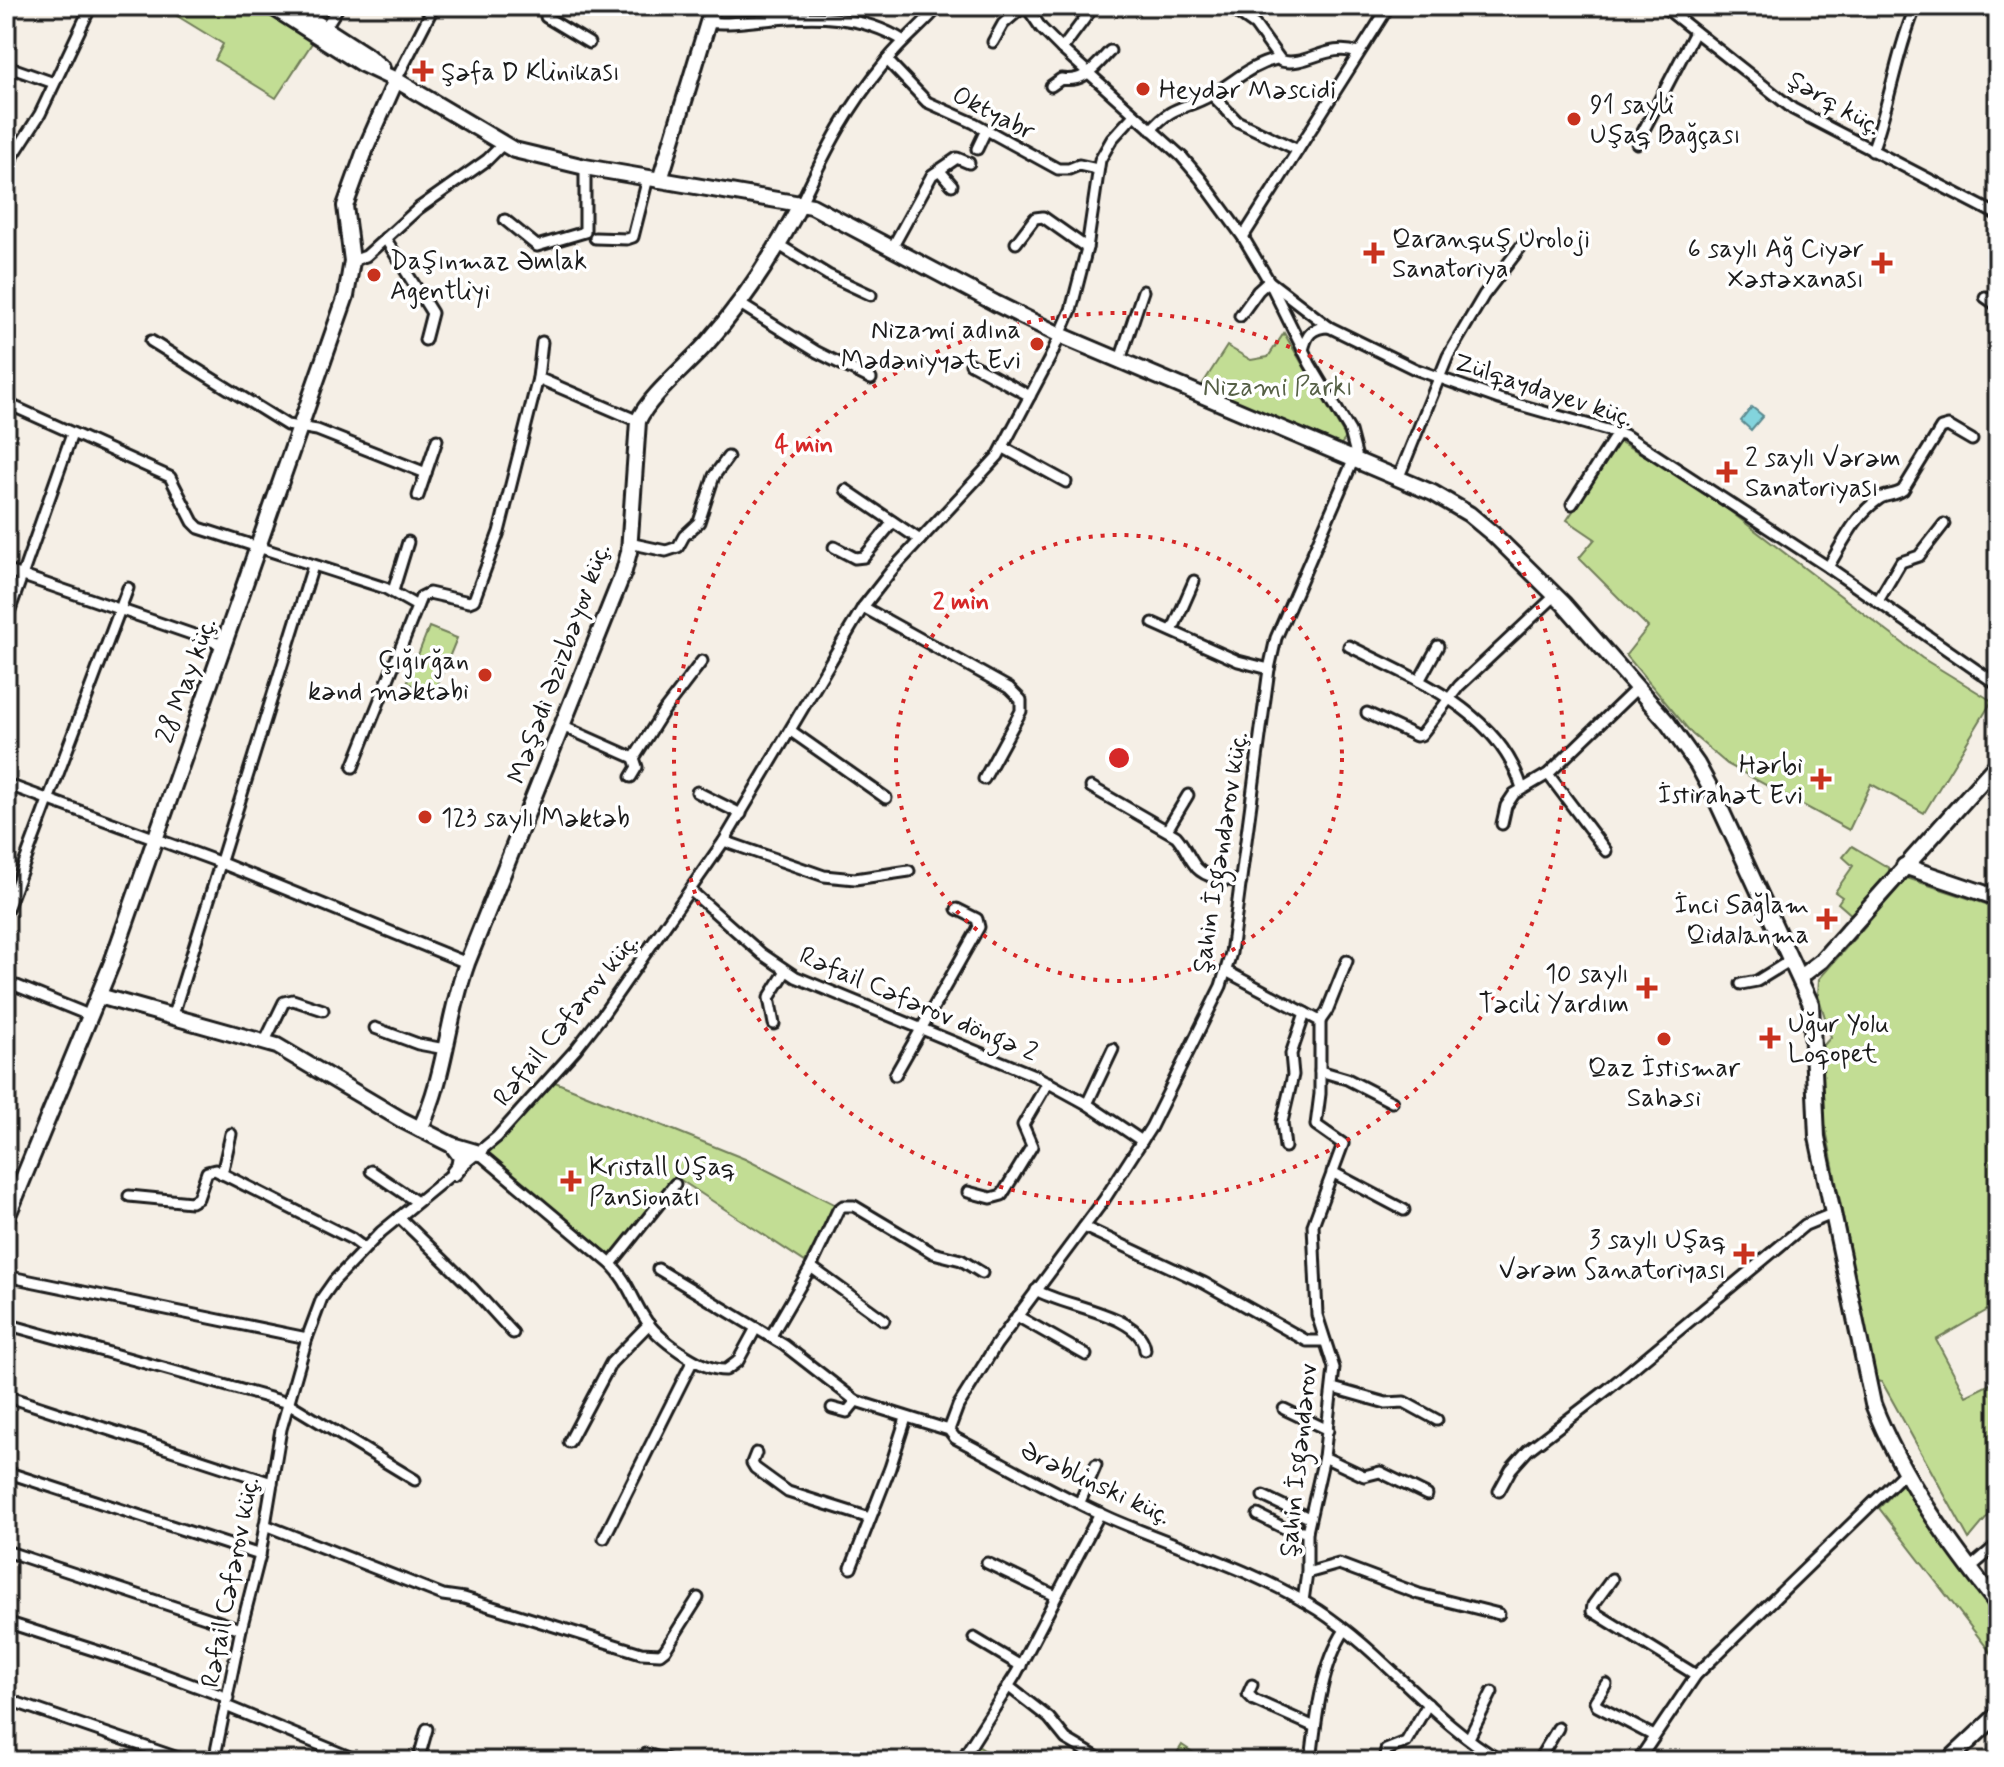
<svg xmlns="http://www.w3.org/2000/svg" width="2004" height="1767" font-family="Mynerve,sans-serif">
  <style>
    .green { fill: #c2dd94; stroke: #6f7c58; stroke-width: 2 }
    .water { fill: #83d4dd; stroke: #5a8a90; stroke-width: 2 }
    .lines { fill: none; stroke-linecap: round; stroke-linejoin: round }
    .street-casing { stroke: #1c1c1c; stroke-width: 15 }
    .secondary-casing { stroke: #1c1c1c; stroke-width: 20 }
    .primary-casing { stroke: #1c1c1c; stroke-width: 20 }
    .street { stroke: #fff; stroke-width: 9 }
    .secondary { stroke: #fff; stroke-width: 14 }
    .primary { stroke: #fff; stroke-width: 14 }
    .ring { fill: none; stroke: #d62828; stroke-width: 4; stroke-dasharray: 4 8 }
    .poi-dot { fill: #c8321e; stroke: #fff; stroke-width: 3 }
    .labels { text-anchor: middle; stroke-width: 7; stroke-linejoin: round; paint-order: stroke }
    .poi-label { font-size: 26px; fill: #1c1c1c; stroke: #fff; text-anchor: start }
    .street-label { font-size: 26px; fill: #1c1c1c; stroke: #fff }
    .park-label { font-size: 26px; fill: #566046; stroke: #fff }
    .centre { fill: #d62828; stroke: #fff; stroke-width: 4 }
    .ring-label { font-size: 24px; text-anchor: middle; font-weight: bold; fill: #d62828; stroke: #fff; stroke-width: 7; stroke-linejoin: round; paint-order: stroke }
  </style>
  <rect width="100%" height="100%" fill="#f5efe6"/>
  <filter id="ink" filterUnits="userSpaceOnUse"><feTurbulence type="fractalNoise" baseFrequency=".0125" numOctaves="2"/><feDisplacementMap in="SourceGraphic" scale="16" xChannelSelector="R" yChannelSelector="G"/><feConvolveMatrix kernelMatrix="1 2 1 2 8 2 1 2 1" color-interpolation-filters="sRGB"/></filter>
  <g filter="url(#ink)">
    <!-- green -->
    <g class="green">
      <path d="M161 6H260L314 40 276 98 215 60 223 44Z"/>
      <path d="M1284 333 1346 438 1338 448 1202 385 1227 346 1251 360 1268 357Z"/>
      <path d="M1620 442 1665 467 1714 499 1922 658 1992 701 1924 813 1871 784 1849 830 1727 764 1692 734 1626 655 1648 627 1579 558 1595 539 1567 520Z"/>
      <path d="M429 627 457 638 434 694 407 683Z"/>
      <path d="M1852 846 1889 868V875L1853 916 1838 903 1842 897 1835 892 1853 866 1843 857Z"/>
      <path d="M1907 878 1998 908V1304L1936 1340 1966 1396 1998 1380V1513L1993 1510 1969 1539 1882 1382 1875 1381 1822 1109 1823 1046 1831 1037 1818 995 1819 979Z"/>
      <path d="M555 1082 745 1159 836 1205 805 1262 676 1177 612 1256 487 1154Z"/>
      <path d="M1903 1483 1998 1619V1662L1879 1508Z"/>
      <path d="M1182 1745 1206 1761H1172Z"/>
      <path d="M978 1746 1001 1761H968Z"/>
    </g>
    <!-- water -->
    <path class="water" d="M1752 407 1763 416 1751 430 1741 421Z"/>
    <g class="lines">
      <defs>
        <g id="street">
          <path d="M463 6 464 7"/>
          <path d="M547 6 546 17 589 43"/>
          <path d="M691 6 711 12"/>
          <path d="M1228 6 1255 25 1281 61C1307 67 1328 42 1358 53"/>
          <path d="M1663 6 1793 109 1998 215"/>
          <path d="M708 22C727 25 746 21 765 20 814 15 861 14 904 41"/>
          <path d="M325 28 339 6"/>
          <path d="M993 42 1003 24 1024 6"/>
          <path d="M1062 49 1094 6"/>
          <path d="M887 60 927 102 974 123 1058 169H1069L1079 165 1097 169"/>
          <path d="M6 66 54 83"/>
          <path d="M396 80 434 6"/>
          <path d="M1051 86 1061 79C1084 83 1095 67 1110 51"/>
          <path d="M1212 95 1237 121 1298 150"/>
          <path d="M1151 130C1173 104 1185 110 1211 95 1236 81 1248 66 1277 59"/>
          <path d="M1637 143 1695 32"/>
          <path d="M977 149 986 130"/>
          <path d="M1872 151C1890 103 1896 53 1916 6"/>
          <path d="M6 167 40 114 91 6"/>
          <path d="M940 171 952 185"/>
          <path d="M801 203C827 148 848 107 887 60 903 40 923 25 939 6"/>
          <path d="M505 220 537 246 585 232V167"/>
          <path d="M1243 237 1389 6"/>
          <path d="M385 238 432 313 425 340"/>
          <path d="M595 238 627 239 633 237 648 178"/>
          <path d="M1016 243 1035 218 1043 217 1087 248"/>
          <path d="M779 245 828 275 871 295"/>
          <path d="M892 248 932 175 957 158 969 163"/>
          <path d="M352 261 366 256 419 208 487 160 502 145"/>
          <path d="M1985 297 1998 306"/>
          <path d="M740 304 817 352 871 379"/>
          <path d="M1240 316 1258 291 1269 281 1329 327 1415 369 1499 399 1625 435 1828 567 1998 685"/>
          <path d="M151 341 287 425 317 430 426 473"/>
          <path d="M1303 351C1306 335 1312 327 1329 327"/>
          <path d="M1120 360 1143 291"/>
          <path d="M971 364 1030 396"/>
          <path d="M538 378 638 421"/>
          <path d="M6 403 170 477 193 522 199 528 385 588 417 606"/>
          <path d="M1004 448 1066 482"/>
          <path d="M1398 479 1448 356 1484 295 1526 240"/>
          <path d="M846 490 920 540"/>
          <path d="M418 496 437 440"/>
          <path d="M1572 504 1618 432"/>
          <path d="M629 543 666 551 678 547 684 536 699 522 714 476 728 457"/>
          <path d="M834 547 855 558 864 557 893 522"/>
          <path d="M1828 567C1843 543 1855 515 1879 499 1886 494 1895 496 1903 490L1941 428 1948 426 1972 440"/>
          <path d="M6 570 223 645"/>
          <path d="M393 591 408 542"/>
          <path d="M1878 601 1901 562 1919 556 1944 524"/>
          <path d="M863 607 1009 688 1021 700V711L984 779"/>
          <path d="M6 621 72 434"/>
          <path d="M1153 623 1238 661 1269 669"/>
          <path d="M1172 631 1194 581"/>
          <path d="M1349 646C1415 679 1499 711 1522 788"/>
          <path d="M1419 681 1438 646"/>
          <path d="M1367 713 1416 736 1421 735 1459 686 1556 595"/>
          <path d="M562 726 634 758"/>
          <path d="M791 731 886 798"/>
          <path d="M353 767 421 597 429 593 469 602 474 600 499 532 538 378 542 342"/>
          <path d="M1548 774 1606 851"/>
          <path d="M631 777 637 767 634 758 663 712 702 661"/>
          <path d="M6 784 219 862 467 963"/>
          <path d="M1091 787 1176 836C1184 845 1187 854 1194 864 1203 879 1225 879 1241 882"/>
          <path d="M697 792 741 814"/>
          <path d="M1502 824 1506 806 1514 794 1548 774 1638 687"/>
          <path d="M1167 830 1188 795"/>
          <path d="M724 841 824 876 855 879 909 871"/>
          <path d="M691 891 762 954 796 977 1036 1076 1087 1104 1142 1141"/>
          <path d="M6 912 128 588"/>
          <path d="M1226 971 1320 1021V1094L1316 1125 1343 1144 1313 1225 1317 1315 1334 1368 1324 1457 1307 1532V1573L1303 1601"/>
          <path d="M1741 984 1757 981 1791 960"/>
          <path d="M17 986 91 1016"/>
          <path d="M172 1018 313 566"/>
          <path d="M1320 1021 1327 1011 1347 961"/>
          <path d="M774 1024 769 998 786 971"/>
          <path d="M375 1028 418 1044 445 1049"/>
          <path d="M265 1041 284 1002 293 1000 323 1010"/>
          <path d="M1320 1071 1347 1079 1392 1102"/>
          <path d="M895 1075 979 927 977 919 957 909"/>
          <path d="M1087 1104 1113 1049"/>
          <path d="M1285 1147 1282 1122 1293 1075 1291 1054 1305 1013"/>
          <path d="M479 1153 611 1264C627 1280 632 1298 644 1317 656 1338 701 1371 726 1370L738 1361 756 1328"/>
          <path d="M371 1171 417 1202"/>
          <path d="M1332 1172 1404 1210"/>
          <path d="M222 1174 231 1134"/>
          <path d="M968 1192 991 1198 1002 1195 1032 1146 1023 1125 1048 1082"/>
          <path d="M129 1196 191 1202 198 1198 207 1172 215 1170 352 1239 364 1248"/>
          <path d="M399 1217 473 1289 513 1333"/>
          <path d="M1084 1227 1204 1283 1307 1341H1325"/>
          <path d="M611 1264 675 1184"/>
          <path d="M811 1267 884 1320"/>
          <path d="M658 1269 784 1345 856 1401 949 1430 955 1438C1007 1465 1058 1495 1112 1519 1181 1549 1254 1569 1318 1610 1384 1653 1433 1721 1501 1761"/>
          <path d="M6 1276 307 1338"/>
          <path d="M1036 1290C1063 1307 1143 1314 1145 1350"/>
          <path d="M1017 1316 1086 1355"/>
          <path d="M6 1324 288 1403 415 1480"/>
          <path d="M771 1336 811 1267 838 1210 843 1206H854L933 1253 961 1260 982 1273"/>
          <path d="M1333 1388 1386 1403 1404 1402 1437 1420"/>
          <path d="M6 1396 272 1483"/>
          <path d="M832 1408 847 1412 856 1401"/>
          <path d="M1284 1409 1328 1430"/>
          <path d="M949 1430 958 1406 996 1345 1104 1200 1151 1127 1221 986 1231 953 1269 669 1276 638 1356 454 1350 431 1310 364 1269 281 1243 237 1200 178 1182 157 1062 49 1041 28 1026 6"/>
          <path d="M569 1442 611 1363 649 1324"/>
          <path d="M756 1453 752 1463 755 1468 788 1492 870 1518"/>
          <path d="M1324 1457 1364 1476 1380 1472 1427 1495"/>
          <path d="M6 1472 260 1555"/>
          <path d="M1499 1491 1511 1469 1528 1450 1608 1389 1805 1225 1832 1214"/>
          <path d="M1263 1496 1309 1518"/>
          <path d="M1080 1502 1096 1465"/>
          <path d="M1258 1515 1284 1528 1307 1532"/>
          <path d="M265 1525 443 1595 464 1598 641 1653 660 1654 665 1650 698 1598"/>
          <path d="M604 1538 693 1360"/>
          <path d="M6 1551 241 1629"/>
          <path d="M987 1563 1056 1596"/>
          <path d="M851 1568 890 1468 906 1418"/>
          <path d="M1970 1568 1998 1544"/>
          <path d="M1307 1573 1339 1564 1419 1594 1499 1614"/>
          <path d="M1612 1579 1593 1605 1592 1611 1696 1675"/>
          <path d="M6 1622 125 1660 228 1698"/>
          <path d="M974 1638 1021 1666"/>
          <path d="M1606 1684 1595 1701 1597 1706 1654 1736"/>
          <path d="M1252 1685 1248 1694 1254 1700 1315 1727"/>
          <path d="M1008 1686 1049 1718 1066 1739 1098 1758"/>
          <path d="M6 1699 187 1761"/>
          <path d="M226 1706 359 1761"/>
          <path d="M1469 1738 1492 1692"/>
          <path d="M646 1754 672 1761"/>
          <path d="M214 1761 241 1629 260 1555 281 1429 307 1338 322 1298 334 1281 381 1232 497 1137 576 1049 604 1013 724 841 863 607 892 570 998 456 1050 358 1071 310 1087 248 1100 160 1112 139 1134 115"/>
          <path d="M418 1761 427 1729"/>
          <path d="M961 1761 1016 1674 1100 1513"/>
          <path d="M1311 1761C1316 1719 1321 1666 1345 1630"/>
          <path d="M1384 1761 1386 1750 1406 1742 1428 1704"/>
          <path d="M1538 1761 1558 1728"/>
          <path d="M1638 1761 1696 1675 1906 1471"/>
        </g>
        <g id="secondary">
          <path d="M660 180 713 6"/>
          <path d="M1904 866 1998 898"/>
          <path d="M1800 977 1821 961 1998 763"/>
          <path d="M99 996 277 1046 402 1120 452 1145 479 1153"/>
          <path d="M420 1129C446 1076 447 1018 467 963L624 571 629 552 638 421C649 396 689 364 708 342 745 300 775 253 801 203"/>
          <path d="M452 1145 461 1157 459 1167 454 1173"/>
          <path d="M6 1220 111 965 346 296 352 261 345 206 366 148 396 80"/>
          <path d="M1948 1761 1998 1714"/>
        </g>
        <g id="primary">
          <path d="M271 6 362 64 396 80 514 150 585 167 812 206 995 303 1060 335 1433 493 1469 514 1493 534 1564 604 1667 722 1697 764 1715 797 1811 1004 1817 1137 1873 1404C1901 1477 1950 1544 1998 1605"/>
          <path d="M290 6 366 55 382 68"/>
        </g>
      </defs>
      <!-- street casing -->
      <use href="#street" class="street-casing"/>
      <!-- secondary casing -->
      <use href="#secondary" class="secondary-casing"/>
      <!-- primary casing -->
      <use href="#primary" class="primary-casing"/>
      <!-- street -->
      <use href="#street" class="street"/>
      <!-- secondary -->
      <use href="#secondary" class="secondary"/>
      <!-- primary -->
      <use href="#primary" class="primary"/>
    </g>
  </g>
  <!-- distance rings -->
  <g class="ring">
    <circle cx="1119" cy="758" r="223"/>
    <circle cx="1119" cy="758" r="445"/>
  </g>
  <!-- markers -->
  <g class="poi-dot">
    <path d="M419 59h8v8h8v8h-8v8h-8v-8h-8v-8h8z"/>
    <circle cx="1143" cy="89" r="8"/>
    <circle cx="1574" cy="119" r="8"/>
    <path d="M1370 241h8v8h8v8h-8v8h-8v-8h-8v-8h8z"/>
    <path d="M1878 251h8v8h8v8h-8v8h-8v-8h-8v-8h8z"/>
    <circle cx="374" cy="275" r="8"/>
    <circle cx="1037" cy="344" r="8"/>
    <path d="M1723 460h8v8h8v8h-8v8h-8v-8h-8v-8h8z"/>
    <circle cx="485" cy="675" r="8"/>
    <path d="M1817 767h8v8h8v8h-8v8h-8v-8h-8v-8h8z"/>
    <circle cx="425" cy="817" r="8"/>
    <path d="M1823 907h8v8h8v8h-8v8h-8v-8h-8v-8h8z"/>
    <path d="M1643 976h8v8h8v8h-8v8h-8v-8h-8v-8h8z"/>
    <path d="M1766 1026h8v8h8v8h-8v8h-8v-8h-8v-8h8z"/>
    <circle cx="1664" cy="1039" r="8"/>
    <path d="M567 1169h8v8h8v8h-8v8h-8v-8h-8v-8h8z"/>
    <path d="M1740 1242h8v8h8v8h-8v8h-8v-8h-8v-8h8z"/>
  </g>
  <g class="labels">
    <!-- poi labels -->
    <g class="poi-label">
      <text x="441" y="80">Şəfa D Klinikası</text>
      <text x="1159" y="98">Heydər Məscidi</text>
      <text x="1590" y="113">91 sayli<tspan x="1590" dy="30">Uşaq Bağçası</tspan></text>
      <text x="1392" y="247">Qaranquş Uroloji<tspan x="1392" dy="30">Sanatoriya</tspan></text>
      <text x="1864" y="257" text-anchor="end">6 saylı Ağ Ciyər<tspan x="1864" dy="30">Xəstəxanası</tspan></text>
      <text x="390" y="269">Daşınmaz Əmlak<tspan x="390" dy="30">Agentliyi</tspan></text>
      <text x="1021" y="338" text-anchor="end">Nizami adına<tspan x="1021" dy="30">Mədəniyyət Evi</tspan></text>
      <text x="1745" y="466">2 saylı Vərəm<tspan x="1745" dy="30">Sanatoriyası</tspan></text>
      <text x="469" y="669" text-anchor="end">Çığırğan<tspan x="469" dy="30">kənd məktəbi</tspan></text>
      <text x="1803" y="773" text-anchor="end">Hərbi<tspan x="1803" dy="30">İstirahət Evi</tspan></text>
      <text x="441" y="826">123 saylı Məktəb</text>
      <text x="1809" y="913" text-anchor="end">İnci Sağlam<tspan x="1809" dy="30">Qidalanma</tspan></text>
      <text x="1629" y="982" text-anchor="end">10 saylı<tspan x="1629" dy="30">Təcili Yardım</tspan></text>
      <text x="1788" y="1032">Uğur Yolu<tspan x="1788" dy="30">Loqopet</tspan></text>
      <text x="1664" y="1076" text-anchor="middle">Qaz İstismar<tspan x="1664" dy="30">Sahəsi</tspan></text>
      <text x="589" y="1175">Kristall Uşaq<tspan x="589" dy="30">Pansionatı</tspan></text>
      <text x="1726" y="1248" text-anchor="end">3 saylı Uşaq<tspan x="1726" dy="30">Vərəm Sanatoriyası</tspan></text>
    </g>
    <!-- street labels -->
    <g class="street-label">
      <text transform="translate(1835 102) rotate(30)" y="9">Şərq küç.</text>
      <text transform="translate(994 112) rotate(27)" y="9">Oktyabr</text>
      <text transform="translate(1544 389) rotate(18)" y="9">Zülqaydayev küç.</text>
      <text transform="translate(558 663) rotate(-70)" y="9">Məşədi Əzizbəyov küç.</text>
      <text transform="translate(185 680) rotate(-70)" y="9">28 May küç.</text>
      <text transform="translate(1219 852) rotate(-81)" y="9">Şahin İsgəndərov küç.</text>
      <text transform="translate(919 1003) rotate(23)" y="9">Rəfail Cəfərov döngə 2</text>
      <text transform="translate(565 1019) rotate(-51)" y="9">Rəfail Cəfərov küç.</text>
      <text transform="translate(1297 1460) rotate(-84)" y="9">Şahin İsgəndərov</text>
      <text transform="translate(1096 1482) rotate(25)" y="9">Ərəblinski küç.</text>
      <text transform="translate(229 1582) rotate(-79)" y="9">Rəfail Cəfərov küç.</text>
    </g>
    <!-- park labels -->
    <g class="park-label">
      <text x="1278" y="395">Nizami Parkı</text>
    </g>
  </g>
  <circle cx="1119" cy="758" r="12" class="centre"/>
  <g class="ring-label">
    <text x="804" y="452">4 min</text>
    <text x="961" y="609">2 min</text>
  </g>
  <!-- margin -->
  <rect width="2004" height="1767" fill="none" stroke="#fff" stroke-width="32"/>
  <rect x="16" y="16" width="1972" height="1735" fill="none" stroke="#1c1c1c" stroke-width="3" filter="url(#ink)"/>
</svg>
